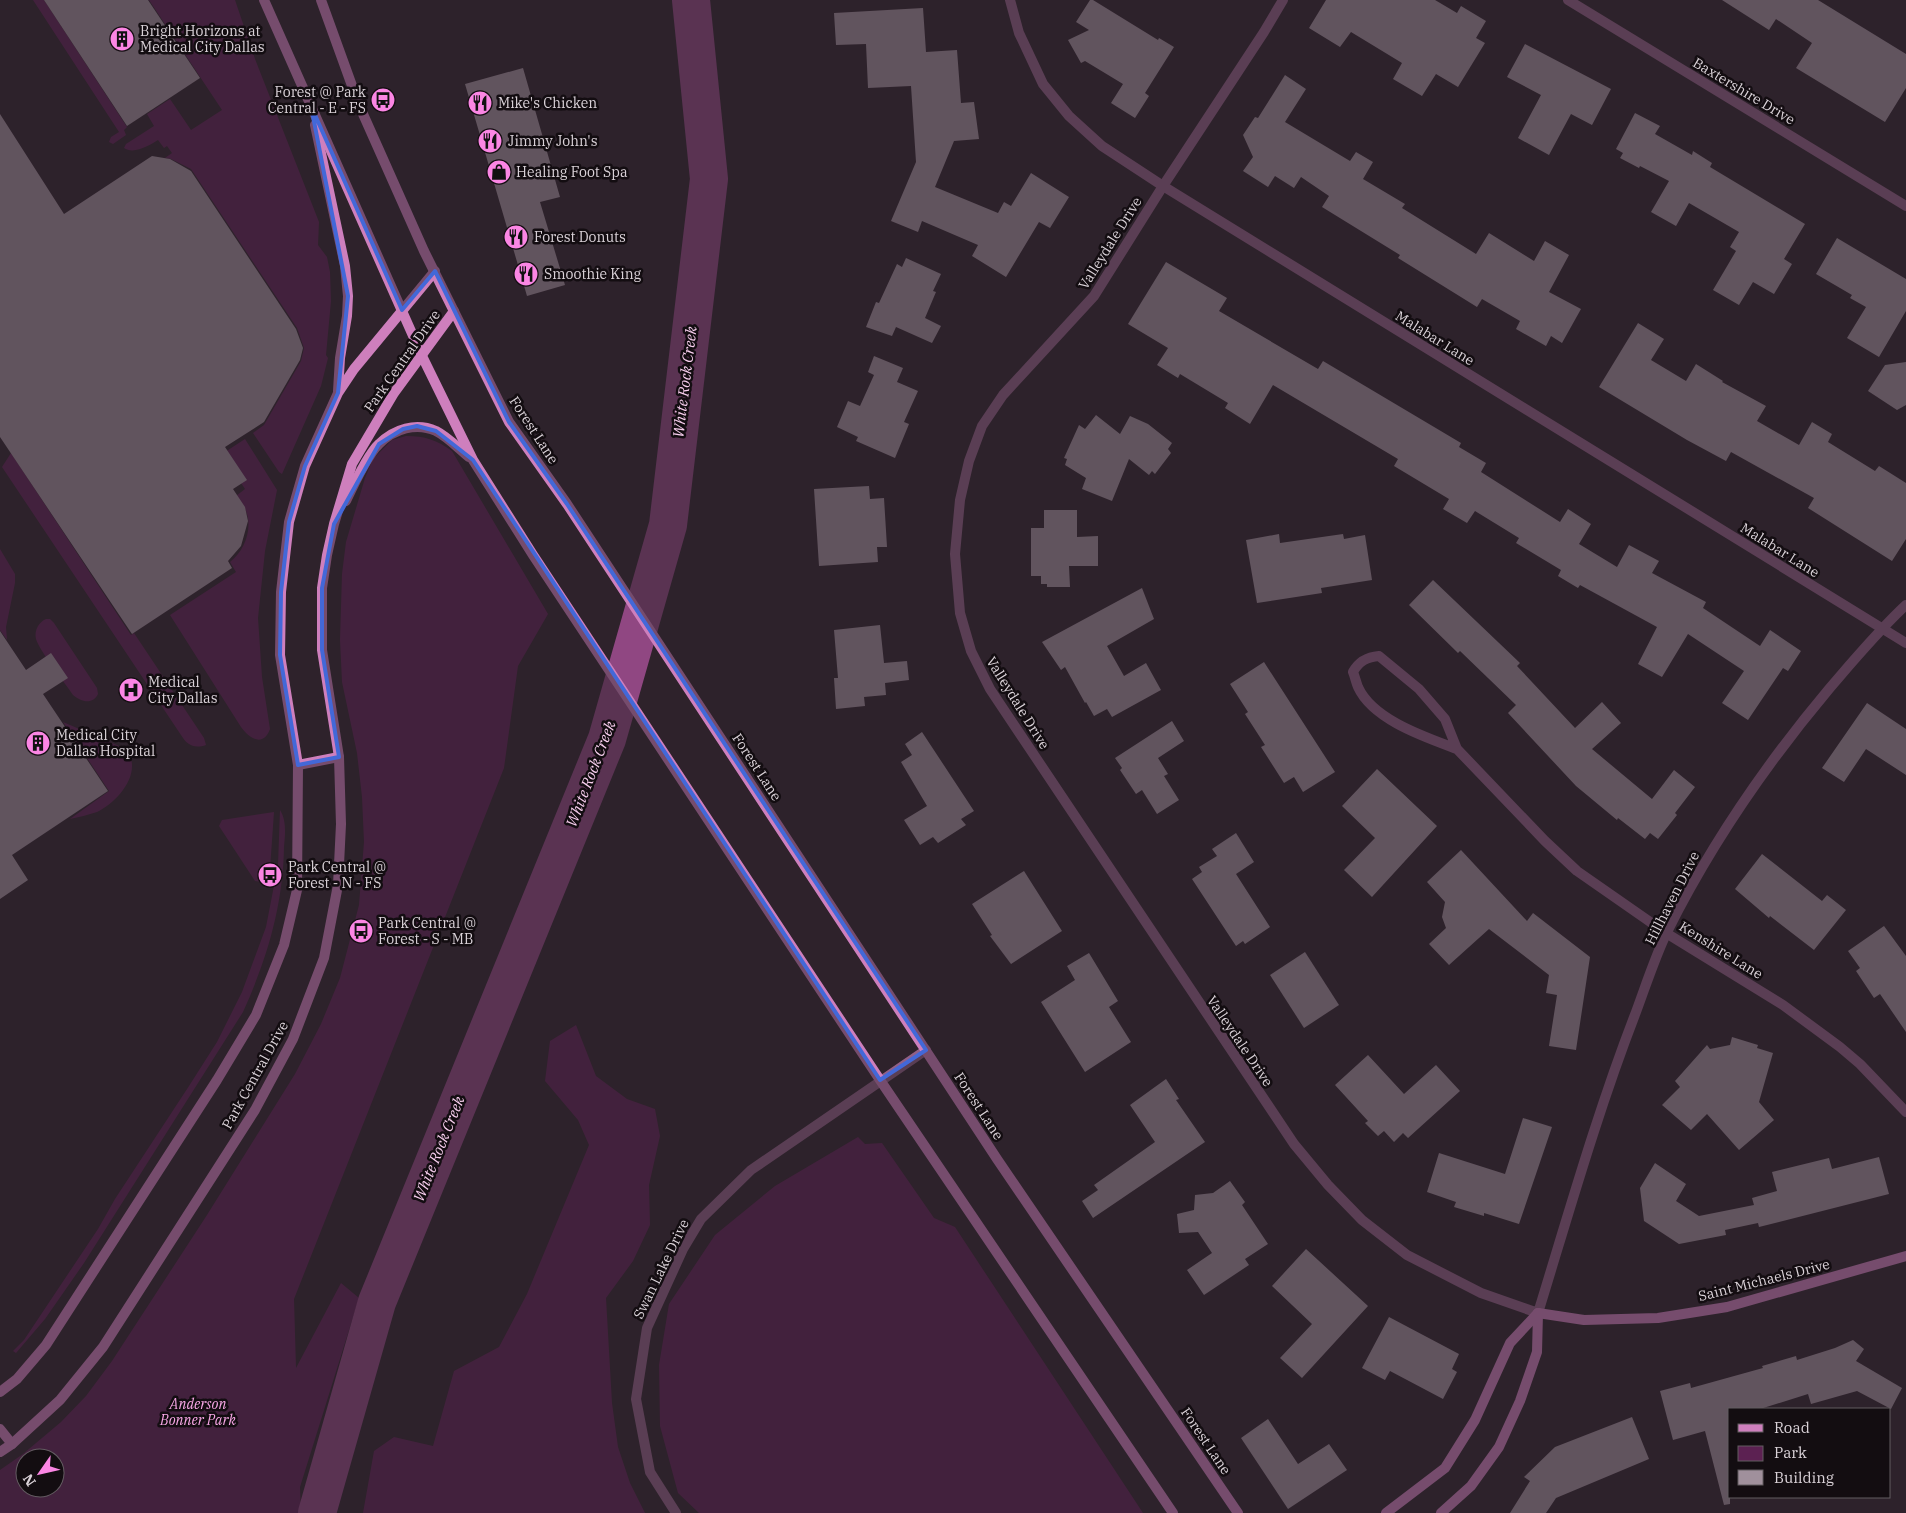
<svg xmlns="http://www.w3.org/2000/svg" width="1906" height="1513" font-family="'IBM Plex Serif',serif">
  <style>
    .green { fill: #5c2152; fill-rule: evenodd }
    .lines { fill: none; stroke-linecap: round; stroke-linejoin: round }
    .river { stroke: #904782; stroke-width: 38 }
    .building { fill: #a0909c }
    .street { stroke: #916086; stroke-width: 10 }
    .secondary { stroke: #ce7fbd; stroke-width: 10 }
    .marked { fill: none; stroke: #4368d8; stroke-width: 4; stroke-linejoin: round }
    .labels { text-anchor: middle; stroke-width: 5; stroke-linejoin: round; paint-order: stroke }
    .poi-label { font-size: 14px; fill: #dad2d8; stroke: #130d11; text-anchor: start }
    .street-label { font-size: 14px; fill: #dad2d8; stroke: #130d11 }
    .park-label { font-size: 14px; font-style: italic; fill: #f8a7e6; stroke: #130d11 }
    .water-label { font-size: 15px; font-style: italic; fill: #fad0f0; stroke: #130d11 }
  </style>
  <rect width="100%" height="100%" fill="#2e222b"/>
  <!-- green -->
  <g class="green">
    <path d="M33 0H44L127 127 124 130 126 135 113 144 109 142 111 137 119 132Z"/>
    <path d="M149 0H235L255 59 319 222 318 245 327 257 330 272 331 301 326 355 328 358 321 386 282 474 279 472 253 433 264 425 301 361 304 348 297 328 191 169 171 159 165 158 172 153 167 146 164 148 158 140C150 145 134 155 124 148L126 144 154 126 147 114 170 99 191 130 222 110Z"/>
    <path d="M406 436C425 436 437 440 452 451L548 614 518 666 504 768 294 1299 296 1368 341 1283 359 1298 300 1487 301 1513H0V1470L23 1454 61 1422 86 1396 112 1361 207 1215 295 1074 321 1024 340 978 359 905 364 842 362 797 357 753 342 682 340 640 342 574 346 542 365 478 373 459 392 440ZM25 1458H55V1488H25Z"/>
    <path d="M245 439 277 490 265 551 258 618 262 677 270 729C263 748 249 738 241 727L170 615 236 572 230 562C244 551 252 531 247 514 245 507 240 501 236 496L245 489 222 454Z"/>
    <path d="M11 453 131 635 134 633 204 738 206 745C194 749 187 745 181 735L2 467Z"/>
    <path d="M0 549 15 574V583L6 627 7 640 0 630Z"/>
    <path d="M46 619H50L54 623 97 688 98 694C93 705 81 702 73 695 65 683 39 650 36 639 34 630 39 622 46 619Z"/>
    <path d="M63 722 126 749C144 772 118 802 97 812 88 815 79 817 70 819L109 791Z"/>
    <path d="M280 810C287 821 285 835 284 847 283 906 267 959 243 1012L84 1263 45 1319 16 1353 13 1351 24 1340 98 1229 115 1199 189 1086 217 1042 242 992 266 927 278 865Z"/>
    <path d="M274 812 269 883 255 881 219 826 222 820Z"/>
    <path d="M576 1025 596 1076 627 1099 655 1109 660 1136 649 1185 650 1225 633 1261 606 1298 612 1403 618 1447 630 1483 645 1513H363L374 1451 394 1437 433 1446 454 1371 499 1347 527 1294 589 1145 578 1120 545 1081 550 1041Z"/>
    <path d="M858 1137 865 1144 882 1143 934 1218 955 1227 1143 1513H699L678 1493 660 1426 659 1365 669 1304 715 1235 775 1186Z"/>
  </g>
  <g class="lines">
    <!-- river -->
    <path class="river" d="M317 1513 377 1302 607 739 668 525 709 179 691 0"/>
  </g>
  <!-- building -->
  <g class="building">
    <path d="M44 0H148L200 78 127 126Z"/>
    <path d="M1090 0H1093L1158 40 1159 38 1174 47 1145 93 1149 96 1135 118 1111 103 1123 84 1085 61 1081 63 1068 40 1089 30 1076 22Z"/>
    <path d="M1326 0H1435L1457 13 1461 6 1486 21 1476 38 1485 43 1458 87 1436 74 1422 96 1393 79 1402 63 1351 32 1340 47 1309 28Z"/>
    <path d="M1722 0H1818L1906 54V88L1885 122 1796 68 1812 43 1776 19 1769 30Z"/>
    <path d="M923 8 926 52 957 50 961 103 974 102 979 139 954 141 935 187 998 213 1004 202 1011 206 1031 173 1069 197 1050 228 1039 222 1006 277 972 256 978 245 922 221 918 232 891 221 916 162 911 86 868 88 866 44 836 45 834 13Z"/>
    <path d="M1525 44 1611 89 1592 125 1571 114 1549 155 1518 138 1541 95 1507 77Z"/>
    <path d="M523 68 560 197 540 202 565 285 527 296 465 84Z"/>
    <path d="M1285 75 1306 89 1285 122 1350 161 1356 152 1373 162 1363 179 1405 204 1402 208 1476 254 1489 233 1534 261 1545 241 1569 255 1549 292 1581 309 1562 343 1551 336 1546 346 1516 329 1520 321 1482 299 1477 307 1398 258 1400 255 1322 207 1329 196 1301 177 1294 188 1275 176 1268 187 1243 171 1253 157 1243 135 1255 117 1258 118Z"/>
    <path d="M1635 113 1660 126 1655 134 1692 155 1693 151 1712 163 1710 167 1805 224 1784 259 1792 264 1774 294 1753 282 1739 305 1713 290 1736 251 1730 247 1739 232 1689 203 1676 226 1651 212 1669 181 1640 166 1639 168 1620 158 1623 153 1616 149Z"/>
    <path d="M0 114 64 214 152 156 170 159 191 171 296 329 303 348 300 360 264 422 225 447 247 480 233 489 245 507 248 521 241 546 228 561 232 568 132 634 0 437Z"/>
    <path d="M1837 238 1906 279V311L1879 357 1847 338 1866 307 1850 298 1852 295 1816 274Z"/>
    <path d="M906 258 941 274 933 291 936 292 925 318 941 326 932 343 896 327 892 336 866 327 876 302 879 303 897 264 902 267Z"/>
    <path d="M1166 262 1227 298 1219 311 1318 369 1323 361 1461 443 1459 447 1486 463 1481 472 1560 522 1568 509 1591 524 1579 544 1617 567 1629 545 1659 561 1652 573 1706 602 1703 608 1760 646 1770 630 1801 651 1788 671 1783 668 1748 720 1722 703 1744 671 1688 634 1662 677 1638 664 1657 627 1580 585 1578 588 1558 576 1561 570 1516 543 1519 538 1475 511 1467 523 1443 509 1449 499 1394 466 1398 459 1273 385 1250 424 1225 408 1228 403 1180 374 1178 378 1157 365 1168 348 1128 324Z"/>
    <path d="M1638 323 1664 339 1651 360 1686 381 1696 364 1723 381 1722 382 1766 406 1757 421 1799 445 1812 422 1832 434 1828 442 1875 471 1879 466 1906 483V539L1892 561 1808 508 1814 498 1731 452 1726 461 1687 440 1599 387Z"/>
    <path d="M874 356 903 368 897 382 918 391 904 422 909 424 895 458 856 441 858 437 837 427 848 401 860 406 874 375 868 372Z"/>
    <path d="M1906 362V405L1897 410 1868 391 1885 365Z"/>
    <path d="M1096 415 1120 434 1130 416 1148 424 1172 443 1168 449 1171 453 1155 474 1152 471 1149 475 1129 459 1112 501 1082 489 1086 478 1065 465 1067 459 1064 458 1079 425 1085 429Z"/>
    <path d="M869 486 870 499 884 498 887 547H877L878 562 819 566 814 489Z"/>
    <path d="M1044 510H1077V537L1098 536V566H1069L1070 587H1047V584H1041V576H1031V528H1044Z"/>
    <path d="M1279 534 1280 543 1343 534 1344 539 1365 535 1372 580 1321 588 1322 593 1257 603 1246 540Z"/>
    <path d="M1433 580 1520 663 1517 666 1575 728 1602 702 1621 723 1592 749 1652 799 1674 770 1695 787 1675 813 1677 815 1658 839 1650 833 1645 839 1618 818 1617 820 1576 786 1508 713 1516 705 1460 651 1458 653 1409 605Z"/>
    <path d="M1142 588 1154 619 1107 646 1124 676 1146 663 1161 690 1112 717 1107 709 1094 716 1086 702 1085 703 1065 667 1061 670 1042 642Z"/>
    <path d="M880 625 884 663 907 661 909 680 885 683 886 695 864 697 865 706 836 709 834 678H838L834 630Z"/>
    <path d="M0 631 26 670 51 653 68 678 43 694 108 791 12 855 28 880 0 899Z"/>
    <path d="M1264 662 1335 772 1303 792 1294 777 1284 783 1261 747 1265 745 1245 714 1248 712 1230 684Z"/>
    <path d="M1867 703 1906 729V775L1866 749 1844 782 1822 768Z"/>
    <path d="M1172 721 1184 741 1158 758 1168 774 1164 776 1179 800 1157 814 1142 790 1136 794 1120 770 1122 768 1115 758Z"/>
    <path d="M922 732 974 811 961 819 966 825 938 843 933 837 920 845 904 820 927 806 901 762 912 755 905 744Z"/>
    <path d="M1377 769 1437 826 1372 897 1344 870 1375 838 1342 806Z"/>
    <path d="M1236 833 1254 862 1236 874 1270 927 1245 944 1243 941 1236 946 1192 879 1202 872 1199 867 1217 856 1212 849Z"/>
    <path d="M1461 850 1527 921 1533 913 1590 957 1576 1050 1549 1046 1557 995 1546 993 1549 975 1489 929 1449 965 1429 944 1446 928 1442 917 1445 902 1427 882Z"/>
    <path d="M1762 854 1822 901 1827 895 1846 910 1814 950 1770 916 1769 918 1735 889Z"/>
    <path d="M1024 871 1062 931 1011 964 990 936 992 935 972 904Z"/>
    <path d="M1884 926 1906 956V1032L1880 994 1874 998 1856 971 1860 968 1848 951Z"/>
    <path d="M1305 952 1339 1005 1304 1028 1270 975Z"/>
    <path d="M1089 953 1118 1001 1109 1007 1131 1042 1085 1072 1041 1002 1075 980 1067 966Z"/>
    <path d="M1732 1037 1758 1045 1757 1048 1773 1053 1759 1102 1774 1120 1739 1150 1707 1114 1691 1130 1662 1105 1680 1087 1675 1081 1707 1045 1710 1049 1730 1045Z"/>
    <path d="M1368 1055 1404 1094 1436 1065 1460 1091 1408 1138 1403 1133 1394 1142 1384 1131 1378 1136 1365 1123 1368 1121 1335 1085Z"/>
    <path d="M1166 1079 1179 1099 1176 1100 1205 1142 1093 1218 1082 1201 1098 1190 1094 1185 1155 1142 1130 1105Z"/>
    <path d="M1523 1118 1552 1127 1519 1224 1484 1213V1216L1454 1207 1456 1202 1427 1192 1439 1153 1505 1174Z"/>
    <path d="M1879 1157 1889 1194 1759 1227 1758 1223 1725 1230 1726 1235 1679 1244 1644 1221 1640 1188 1655 1163 1686 1184 1676 1201 1699 1216 1754 1205 1752 1198 1777 1191 1772 1172 1829 1158 1832 1169Z"/>
    <path d="M1230 1181 1245 1202 1242 1205 1268 1244 1245 1259 1249 1265 1204 1295 1187 1270 1212 1253 1198 1232 1179 1233 1177 1214 1194 1210 1195 1195 1213 1193Z"/>
    <path d="M1306 1249 1368 1306 1302 1378 1280 1358 1312 1324 1272 1286Z"/>
    <path d="M1389 1317 1459 1354 1452 1369 1457 1372 1443 1399 1390 1371 1385 1380 1362 1368Z"/>
    <path d="M1853 1340 1864 1349 1856 1361 1902 1388 1891 1409 1857 1391 1811 1404 1808 1394 1760 1409H1730V1504L1724 1505 1705 1431 1673 1440 1660 1391 1690 1383 1691 1388 1763 1368 1762 1366 1796 1356 1797 1360 1835 1348Z"/>
    <path d="M1632 1417 1649 1459 1556 1498 1546 1513H1510L1530 1481 1524 1477 1555 1447Z"/>
    <path d="M1268 1419 1298 1464 1329 1444 1347 1470 1288 1509 1241 1438Z"/>
  </g>
  <g class="lines">
    <!-- street -->
    <g class="street">
      <path d="M1010 0 1019 33 1043 84 1069 116 1102 146 1163 186 1906 643"/>
      <path d="M1283 0 1264 32 1163 186 1094 296 1003 395 982 426 969 461 960 500 955 554 960 613 971 651 990 689 1294 1144 1328 1185 1362 1220 1407 1255 1481 1293 1538 1313C1569 1212 1598 1110 1636 1012 1646 985 1655 957 1667 932 1711 844 1766 764 1829 689 1854 660 1878 631 1906 605"/>
      <path d="M1568 0 1906 206"/>
      <path d="M1457 749C1425 737 1373 720 1358 687 1356 682 1355 677 1353 672 1359 661 1367 657 1379 656L1419 689 1445 719 1457 749 1545 841 1577 871 1666 933 1783 1005 1840 1047 1860 1064 1906 1112"/>
      <path d="M676 1513 650 1472 636 1399 647 1328 683 1249 701 1219 751 1170 926 1050"/>
    </g>
    <!-- secondary -->
    <g class="secondary">
      <path d="M264 0 422 356 473 460 533 555 880 1080 1173 1513"/>
      <path d="M321 0 359 105 424 251 509 422 567 504 997 1159 1238 1513"/>
      <path d="M315 125 345 266 348 296 347 316 340 358 338 391"/>
      <path d="M346 501C353 486 368 454 379 444 394 429 416 422 436 431 448 437 459 449 469 457"/>
      <path d="M298 765 339 757"/>
      <path d="M1538 1313 1584 1320 1658 1318 1727 1307 1906 1256"/>
      <path d="M0 1392 17 1379 46 1345 217 1080 256 1015 284 945 297 890 298 765 280 655 281 592 289 522 305 466 338 393 354 369 435 271"/>
      <path d="M0 1429 12 1444"/>
      <path d="M0 1452 12 1444 60 1400 103 1347 255 1110 293 1039 324 958 338 885 341 824 339 757 322 650V588L327 555 334 524 352 464 394 393 454 311"/>
      <path d="M1386 1513 1445 1468 1475 1420 1510 1343 1538 1313"/>
      <path d="M1441 1513 1471 1486 1499 1447 1520 1401 1537 1352 1538 1313"/>
    </g>
  </g>
  <!-- marked area -->
  <path d="M0 0H1906V1513H0ZM311 106 402 310 435 271 509 422 567 504 926 1050 880 1080 473 460 436 431 417 426 403 429 379 444 334 524 322 588V650L339 757 298 765 280 655 281 592 289 522 305 466 338 393 348 296Z" fill="#2e222b" fill-opacity=".55" fill-rule="evenodd"/>
  <path class="marked" d="M311 106 402 310 435 271 509 422 567 504 926 1050 880 1080 473 460 436 431 417 426 403 429 379 444 334 524 322 588V650L339 757 298 765 280 655 281 592 289 522 305 466 338 393 348 296Z"/>
  <!-- icons -->
  <defs>
    <symbol id="building-disc" viewBox="-11 -11 22 22"><circle r="9.5" fill="#fb86e4" stroke="#130d11"/><path d="M-4-6H4V6H1V3H-1V6H-4ZM-2.5-4.3h1.7v1.8h-1.7ZM.8-4.3h1.7v1.8H.8ZM-2.5-1h1.7V.8h-1.7ZM.8-1h1.7V.8H.8Z" fill="#111"/></symbol>
    <symbol id="bus-disc" viewBox="-11 -11 22 22"><circle r="9.5" fill="#fb86e4" stroke="#130d11"/><path d="M-5-6H5V4H4V6H2V4H-2V6H-4V4H-5ZM-3.5-4V0h7V-4ZM-3.5 1.2v1.5H-2V1.2ZM2 1.2v1.5H3.5V1.2Z" fill="#111"/></symbol>
    <symbol id="restaurant-disc" viewBox="-11 -11 22 22"><circle r="9.5" fill="#fb86e4" stroke="#130d11"/><path d="M-5-6h1v4h1v-4h1v4h1v-4h1v5L-1.5 .5V6h-2V.5L-5-1ZM5-6V6H3V1.5H1.5Q1.5-4 5-6Z" fill="#111"/></symbol>
    <symbol id="shop-disc" viewBox="-11 -11 22 22"><circle r="9.5" fill="#fb86e4" stroke="#130d11"/><path d="M-5-2.5h2.3a2.7 3.5 0 0 1 5.4 0H5L5.5 6h-11ZM-1.5-2.5h3a1.5 2.3 0 0 0-3 0Z" fill="#111"/></symbol>
    <symbol id="hospital-disc" viewBox="-11 -11 22 22"><circle r="9.5" fill="#fb86e4" stroke="#130d11"/><path d="M-5-5h3v3.5h4V-5h3V5h-3V1.5h-4V5h-3Z" fill="#111"/></symbol>
  </defs>
  <g fill-rule="evenodd">
    <use href="#building-disc" x="108" y="25" width="28" height="28"/>
    <use href="#bus-disc" x="369" y="86" width="28" height="28"/>
    <use href="#restaurant-disc" x="466" y="89" width="28" height="28"/>
    <use href="#restaurant-disc" x="476" y="127" width="28" height="28"/>
    <use href="#shop-disc" x="485" y="158" width="28" height="28"/>
    <use href="#restaurant-disc" x="502" y="223" width="28" height="28"/>
    <use href="#restaurant-disc" x="512" y="260" width="28" height="28"/>
    <use href="#hospital-disc" x="117" y="676" width="28" height="28"/>
    <use href="#building-disc" x="24" y="729" width="28" height="28"/>
    <use href="#bus-disc" x="256" y="861" width="28" height="28"/>
    <use href="#bus-disc" x="347" y="917" width="28" height="28"/>
  </g>
  <g class="labels">
    <!-- poi labels -->
    <g class="poi-label">
      <text x="140" y="36">Bright Horizons at<tspan x="140" dy="16">Medical City Dallas</tspan></text>
      <text x="366" y="97" text-anchor="end">Forest @ Park<tspan x="366" dy="16">Central - E - FS</tspan></text>
      <text x="498" y="108">Mike's Chicken</text>
      <text x="508" y="146">Jimmy John's</text>
      <text x="516" y="177">Healing Foot Spa</text>
      <text x="534" y="242">Forest Donuts</text>
      <text x="544" y="279">Smoothie King</text>
      <text x="148" y="687">Medical<tspan x="148" dy="16">City Dallas</tspan></text>
      <text x="56" y="740">Medical City<tspan x="56" dy="16">Dallas Hospital</tspan></text>
      <text x="288" y="872">Park Central @<tspan x="288" dy="16">Forest - N - FS</tspan></text>
      <text x="378" y="928">Park Central @<tspan x="378" dy="16">Forest - S - MB</tspan></text>
    </g>
    <!-- street labels -->
    <g class="street-label">
      <text transform="translate(1744 91) rotate(31)" y="5">Baxtershire Drive</text>
      <text transform="translate(1110 243) rotate(-58)" y="5">Valleydale Drive</text>
      <text transform="translate(1435 338) rotate(32)" y="5">Malabar Lane</text>
      <text transform="translate(402 361) rotate(-55)" y="5">Park Central Drive</text>
      <text transform="translate(534 430) rotate(57)" y="5">Forest Lane</text>
      <text transform="translate(1780 550) rotate(32)" y="5">Malabar Lane</text>
      <text transform="translate(1018 703) rotate(58)" y="5">Valleydale Drive</text>
      <text transform="translate(757 767) rotate(57)" y="5">Forest Lane</text>
      <text transform="translate(1672 898) rotate(-63)" y="5">Hillhaven Drive</text>
      <text transform="translate(1721 950) rotate(32)" y="5">Kenshire Lane</text>
      <text transform="translate(1240 1041) rotate(56)" y="5">Valleydale Drive</text>
      <text transform="translate(255 1075) rotate(-61)" y="5">Park Central Drive</text>
      <text transform="translate(979 1106) rotate(57)" y="5">Forest Lane</text>
      <text transform="translate(661 1269) rotate(-64)" y="5">Swan Lake Drive</text>
      <text transform="translate(1764 1280) rotate(-14)" y="5">Saint Michaels Drive</text>
      <text transform="translate(1206 1441) rotate(56)" y="5">Forest Lane</text>
    </g>
    <!-- park labels -->
    <g class="park-label">
      <text x="198" y="1409">Anderson<tspan x="198" dy="16">Bonner Park</tspan></text>
    </g>
    <!-- water labels -->
    <g class="water-label">
      <text transform="translate(685 382) rotate(-83)" y="5">White Rock Creek</text>
      <text transform="translate(591 774) rotate(-69)" y="5">White Rock Creek</text>
      <text transform="translate(439 1149) rotate(-68)" y="5">White Rock Creek</text>
    </g>
  </g>
  <!-- legend -->
  <rect x="1728" y="1408" width="162" height="90" fill="#130d11" stroke="#635c61"/>
  <rect x="1738" y="1424" width="25" height="8" fill="#ce7fbd" stroke="#635c61"/>
  <text x="1774" y="1433" font-size="15" fill="#dad2d8">Road</text>
  <rect x="1738" y="1446" width="25" height="15" fill="#5c2152" stroke="#635c61"/>
  <text x="1774" y="1458" font-size="15" fill="#dad2d8">Park</text>
  <rect x="1738" y="1470" width="25" height="15" fill="#a0909c" stroke="#635c61"/>
  <text x="1774" y="1483" font-size="15" fill="#dad2d8">Building</text>
  <!-- north arrow -->
  <g transform="translate(40 1473) rotate(236)"><circle r="24" fill="#130d11" stroke="#635c61"/>
  <path d="M0-4L9 19L0 12L-9 19Z" fill="#fb86e4"/>
  <text y="-8" font-size="14" font-weight="bold" text-anchor="middle" fill="#dad2d8">N</text>
  </g>
</svg>
